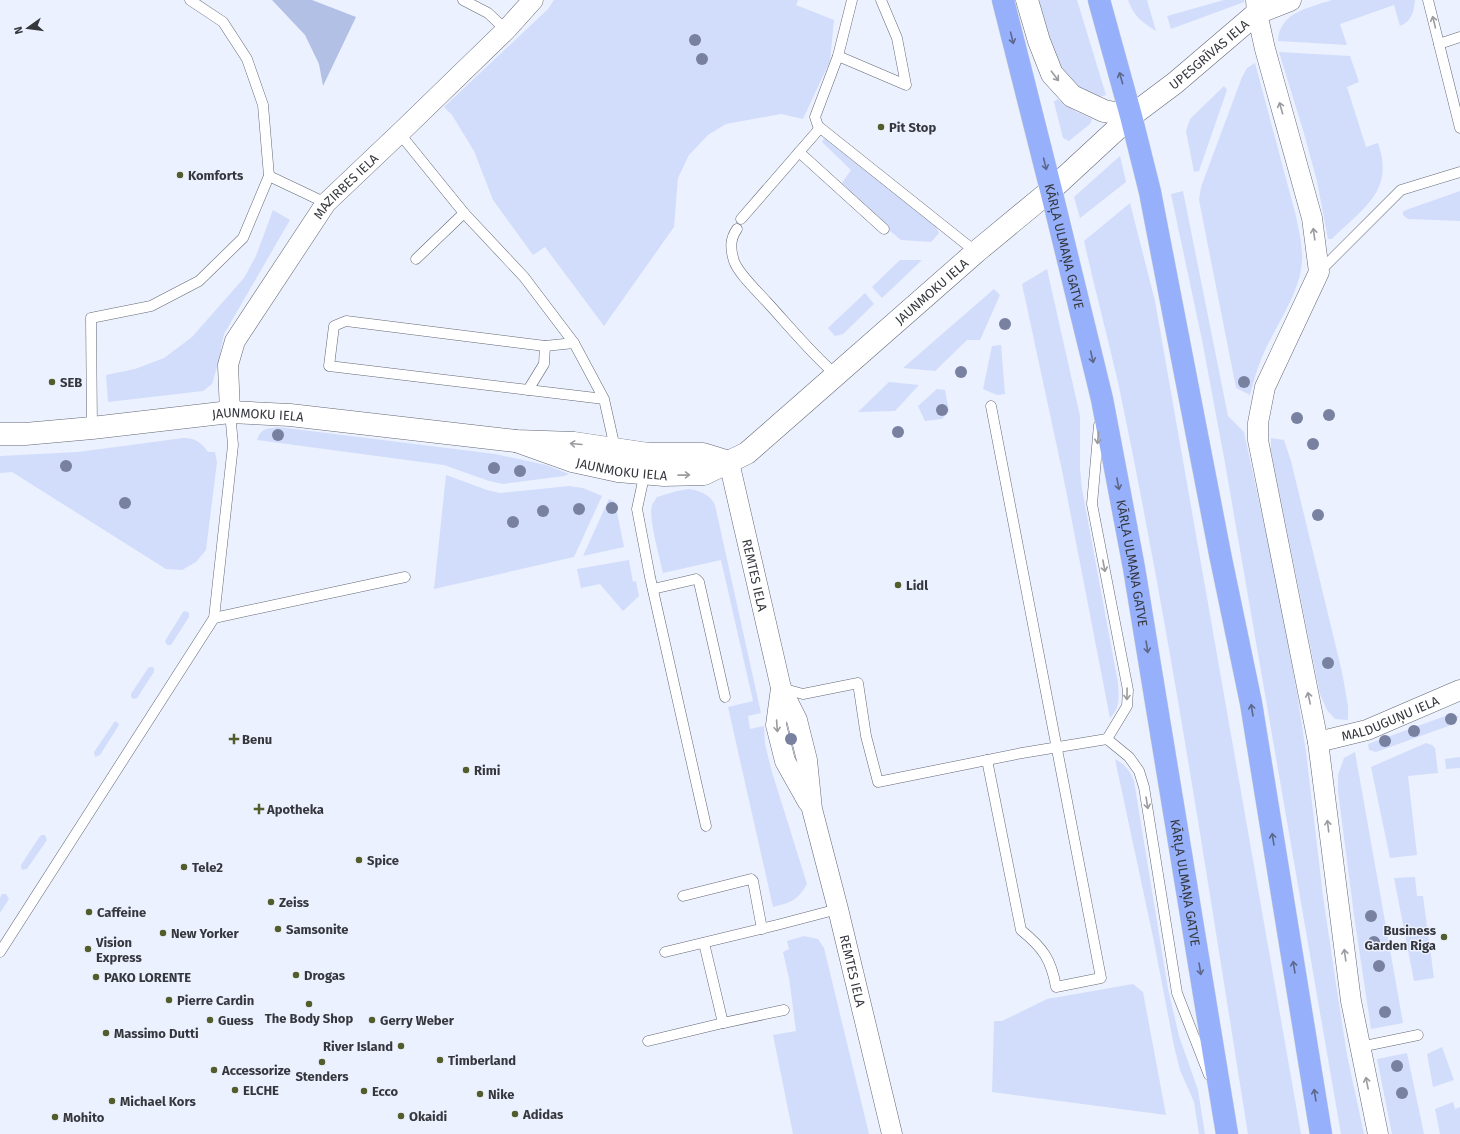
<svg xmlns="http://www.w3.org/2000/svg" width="1460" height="1134" font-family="'Fira Sans',sans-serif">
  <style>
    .green { fill: #d1ddfb }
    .water { fill: #b2c0e5 }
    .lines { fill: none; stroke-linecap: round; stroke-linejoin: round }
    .service-casing { stroke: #646874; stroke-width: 11 }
    .minor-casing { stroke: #646874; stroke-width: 21 }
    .tertiary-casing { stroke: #646874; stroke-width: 23 }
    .trunk-casing { stroke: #d3d3d4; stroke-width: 23 }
    .service { stroke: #fff; stroke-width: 10 }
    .minor { stroke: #fff; stroke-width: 20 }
    .tertiary { stroke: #fff; stroke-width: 22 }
    .trunk { stroke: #96b0fb; stroke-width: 22 }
    .tree { fill: #7881a0 }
    .oneway { stroke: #9a9b9e }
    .oneway2 { stroke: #5c6789 }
    .poi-dot { fill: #535c2b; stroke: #ecf1ff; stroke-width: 1.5 }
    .labels { text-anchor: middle; stroke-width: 3; stroke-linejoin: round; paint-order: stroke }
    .street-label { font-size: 13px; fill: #35373d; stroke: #ecf1ff }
    .poi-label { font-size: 13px; font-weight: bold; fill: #35373d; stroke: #ecf1ff; text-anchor: start }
  </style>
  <rect width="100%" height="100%" fill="#ecf1ff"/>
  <!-- green -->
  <g class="green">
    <path d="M554 0H798L796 5 834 20 830 61 803 119 781 114 726 124 708 135 689 155 678 178 674 227 604 326 545 247 533 255 493 200 474 151 452 115 444 107 548 9Z"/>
    <path d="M1038 0H1077L1106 95 1098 97 1087 95 1068 80 1053 60Z"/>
    <path d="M1128 0H1147L1156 31C1141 21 1135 18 1128 0Z"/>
    <path d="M1224 0H1244V2L1171 29 1167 16Z"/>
    <path d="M1332 0H1415C1414 11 1412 21 1400 26L1394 5 1340 24 1347 45 1278 41C1279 12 1309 8 1332 0Z"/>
    <path d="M1279 52 1350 56 1359 82 1347 87 1366 147 1378 143C1395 191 1363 208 1332 239H1328L1317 181 1303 130Z"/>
    <path d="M1255 63 1296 216C1299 231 1303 247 1302 262 1299 296 1275 326 1262 357 1257 369 1253 383 1250 395L1236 388 1199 200 1201 187 1242 77 1247 68Z"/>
    <path d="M1224 86 1227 90 1199 171 1194 172 1186 131 1190 119Z"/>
    <path d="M1057 99 1075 111 1092 119 1090 124 1069 141 1063 138 1054 102Z"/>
    <path d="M824 138 936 227 939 233 931 242 901 240 890 231 842 183 851 170 822 142Z"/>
    <path d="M1120 156 1126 182 1080 218 1074 197Z"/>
    <path d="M1183 191 1228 416 1244 432 1278 590 1297 693 1306 752 1323 896 1336 984 1347 1055 1364 1134H1341L1225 463 1202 340 1171 194Z"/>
    <path d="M1460 191V221L1408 219 1403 215V212L1406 210Z"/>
    <path d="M1130 203 1155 301 1301 1134H1248C1208 885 1171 635 1119 387 1108 338 1095 290 1084 241Z"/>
    <path d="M273 210 290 220 224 334 218 364 212 384 203 391 108 402 106 375 135 369 164 358 192 337 244 278 256 256Z"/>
    <path d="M900 260H922L882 298 872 287Z"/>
    <path d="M1047 269 1080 416V469L1082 489 1118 683C1119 697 1120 708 1110 718L1063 475 1022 284Z"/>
    <path d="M994 289 1000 295 980 340H967L935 371 903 368Z"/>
    <path d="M865 293 874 304 843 334 835 336 828 328Z"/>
    <path d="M1001 345 1005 394 997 395 983 389 992 346Z"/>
    <path d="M889 382 919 385 895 411 858 412Z"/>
    <path d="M937 389 945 390 949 411 942 419 925 421 918 406Z"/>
    <path d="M278 427 495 454 546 465 569 474 564 476 503 484 489 481 444 465 257 440C261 428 266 429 278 427Z"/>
    <path d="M183 438C195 438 201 442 208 452H215L217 462 206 550 196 562 182 570 166 569 12 472 0 473V456L78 452Z"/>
    <path d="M1271 438 1284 440 1291 461 1342 672 1348 706V720L1335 719 1327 710 1320 694 1271 451Z"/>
    <path d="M446 475 487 490 500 493 569 486 583 488 602 496 574 557 434 589Z"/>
    <path d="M689 489C700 491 710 494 715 505L761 713 748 716 750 729 764 726 765 744 772 772 807 884C797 901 792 902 773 907L728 707 753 701 721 560 663 573C660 558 648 518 652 505 653 503 655 500 657 497L677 491Z"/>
    <path d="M609 499 615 502 624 547 583 556Z"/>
    <path d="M629 560 633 582 636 581 639 596 623 611 600 584 581 588 577 569Z"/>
    <path d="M185 611 189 613V617L171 645H167L165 641 183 612Z"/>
    <path d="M150 667H153L154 669V672L137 698 133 699 131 697V694L148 668Z"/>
    <path d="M1448 715 1459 716 1454 724 1376 752 1369 750 1368 744Z"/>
    <path d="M115 721 118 723 119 725 100 755 95 757 94 752Z"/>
    <path d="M1426 743 1432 745 1435 748 1438 773 1408 776 1417 855 1390 858 1371 767Z"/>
    <path d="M1355 752 1403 1023 1371 1029 1354 915 1338 791V775L1344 758Z"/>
    <path d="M1460 757V768L1446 769 1445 759Z"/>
    <path d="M1115 759C1125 765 1130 770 1134 781L1168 989 1179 1036 1198 1090 1205 1134H1199L1194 1102 1180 1070 1174 1046 1153 937Z"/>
    <path d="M42 835H45L47 840 27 869 22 870 21 867V865L40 836Z"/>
    <path d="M1415 877 1417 896H1423L1434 978 1414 981 1394 878Z"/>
    <path d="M2 894H6L9 899 0 913V898Z"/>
    <path d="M804 936 818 939 824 948 869 1134H793L773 1035 796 1031 789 978 783 952 789 949 787 941Z"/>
    <path d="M1133 984 1143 992 1166 1115 992 1092 994 1021H1002L1047 999Z"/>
    <path d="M1442 1047 1454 1080 1433 1087 1427 1054Z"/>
    <path d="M1407 1053 1424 1134H1392L1377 1059Z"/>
    <path d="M1453 1102 1455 1109 1460 1107V1134H1440L1435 1109Z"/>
  </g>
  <!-- water -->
  <path class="water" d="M272 0H312L356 17 323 86 319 64 305 35Z"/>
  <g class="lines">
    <defs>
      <g id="service">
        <path d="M463 0 488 13 506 30"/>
        <path d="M852 0 838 56 815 117 818 126 976 252"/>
        <path d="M1428 0 1460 128"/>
        <path d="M1439 44 1460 37"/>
        <path d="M838 56 906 85 897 38 881 0"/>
        <path d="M400 134 464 213 524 277 574 343"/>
        <path d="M799 152 884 229"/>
        <path d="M269 176 326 203"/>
        <path d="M741 219 820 128"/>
        <path d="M737 229C730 239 730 248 734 261 738 273 757 291 766 301 789 326 810 352 835 374"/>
        <path d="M416 259 464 213"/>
        <path d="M1319 272 1401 190 1460 172"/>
        <path d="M528 390 544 364 545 346"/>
        <path d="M604 399 329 366 334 326 346 321 545 346 574 343 604 399 615 448"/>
        <path d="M1099 425 1092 504 1128 690 1127 706 1107 739 1129 757 1139 771 1144 787 1177 993 1209 1075"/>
        <path d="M92 428 91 318 151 306 199 281 243 238 269 176 263 105 247 59 223 22 190 0"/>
        <path d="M645 472 637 509 650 577 706 826"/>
        <path d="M653 589 696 579 699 582 725 697"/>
        <path d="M214 618 405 577"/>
        <path d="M781 688 803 694 858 683 866 736 878 782 1022 753 1107 739"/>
        <path d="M987 760 1021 930C1043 948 1051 959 1056 987L1101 978 991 406"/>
        <path d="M683 896 751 879 753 881 762 929"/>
        <path d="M0 952 214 618 233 445 230 412"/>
        <path d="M665 952 777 925 838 909"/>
        <path d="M723 1023 784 1010"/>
        <path d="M648 1041 723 1023 704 943"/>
        <path d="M1360 1047 1418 1035"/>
      </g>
      <g id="minor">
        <path d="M1256 0 1257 13 1265 49 1312 218 1319 272 1265 387 1258 423V440L1318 742 1351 1001 1378 1134"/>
        <path id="s1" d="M230 412 228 365 235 341 326 203 405 128 506 30 533 0"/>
        <path id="s2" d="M729 462 781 688 797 720 807 760 812 809 838 909 892 1134"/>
        <path d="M781 688 776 725 785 761 808 802"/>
        <path id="s3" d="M1318 742 1367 730 1460 690"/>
      </g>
      <g id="tertiary">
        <path d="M1027 0 1039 41 1052 74 1072 96 1104 111 1131 116"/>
        <path id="s4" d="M0 434H25L92 428 230 412 290 415 516 441 574 443 648 454H703L729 462"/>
        <path id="s5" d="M516 441 572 461 618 471 664 475 704 474 747 453 976 252 1051 190 1131 116 1175 83 1257 13 1290 0"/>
      </g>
      <g id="trunk">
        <path id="s6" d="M1003 0 1051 190 1102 399 1134 568 1227 1134"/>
        <path d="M1099 0 1131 116 1150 192 1220 554 1251 703 1321 1134"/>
      </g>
    </defs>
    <!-- service casing -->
    <use href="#service" class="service-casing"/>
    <!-- minor casing -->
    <use href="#minor" class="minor-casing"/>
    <!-- tertiary casing -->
    <use href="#tertiary" class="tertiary-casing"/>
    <!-- trunk casing -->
    <use href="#trunk" class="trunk-casing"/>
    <!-- service -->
    <use href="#service" class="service"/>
    <!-- minor -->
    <use href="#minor" class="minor"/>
    <!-- tertiary -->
    <use href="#tertiary" class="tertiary"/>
    <!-- trunk -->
    <use href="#trunk" class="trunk"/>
  </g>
  <!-- trees -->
  <g class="tree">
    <circle cx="695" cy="40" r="6"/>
    <circle cx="702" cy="59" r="6"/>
    <circle cx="1005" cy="324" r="6"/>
    <circle cx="961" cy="372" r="6"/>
    <circle cx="1244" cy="382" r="6"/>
    <circle cx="942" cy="410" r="6"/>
    <circle cx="1329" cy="415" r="6"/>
    <circle cx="1297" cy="418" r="6"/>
    <circle cx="898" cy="432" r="6"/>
    <circle cx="278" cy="435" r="6"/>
    <circle cx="1313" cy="444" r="6"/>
    <circle cx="66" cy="466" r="6"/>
    <circle cx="494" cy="468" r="6"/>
    <circle cx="520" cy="471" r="6"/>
    <circle cx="125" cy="503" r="6"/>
    <circle cx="612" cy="508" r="6"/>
    <circle cx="579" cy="509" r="6"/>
    <circle cx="543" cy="511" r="6"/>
    <circle cx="1318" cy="515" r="6"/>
    <circle cx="513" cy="522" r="6"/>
    <circle cx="1328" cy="663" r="6"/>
    <circle cx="1451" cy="719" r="6"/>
    <circle cx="1414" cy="731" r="6"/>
    <circle cx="791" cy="739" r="6"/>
    <circle cx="1385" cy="741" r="6"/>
    <circle cx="1371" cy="916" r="6"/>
    <circle cx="1374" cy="942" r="6"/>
    <circle cx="1379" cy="966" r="6"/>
    <circle cx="1385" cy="1012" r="6"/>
    <circle cx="1397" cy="1066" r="6"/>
    <circle cx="1402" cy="1093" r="6"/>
  </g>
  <!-- one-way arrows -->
  <defs><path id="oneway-shaft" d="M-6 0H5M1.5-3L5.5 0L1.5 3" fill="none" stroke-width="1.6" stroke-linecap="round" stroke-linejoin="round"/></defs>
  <g class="oneway">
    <use href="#oneway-shaft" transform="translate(1434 22) rotate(-104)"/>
    <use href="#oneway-shaft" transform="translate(1055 76) rotate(53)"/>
    <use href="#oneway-shaft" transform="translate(1281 108) rotate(-106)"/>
    <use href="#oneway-shaft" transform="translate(1314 234) rotate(-98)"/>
    <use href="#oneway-shaft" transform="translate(1098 438) rotate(95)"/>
    <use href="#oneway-shaft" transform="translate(576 444) rotate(-175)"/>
    <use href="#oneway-shaft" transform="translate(684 475) rotate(-1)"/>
    <use href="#oneway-shaft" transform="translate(1104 566) rotate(79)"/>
    <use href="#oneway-shaft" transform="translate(1127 694) rotate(91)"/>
    <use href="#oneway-shaft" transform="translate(1309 698) rotate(-102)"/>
    <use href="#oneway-shaft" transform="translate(777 726) rotate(86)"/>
    <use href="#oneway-shaft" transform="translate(1147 803) rotate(81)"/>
    <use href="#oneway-shaft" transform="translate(1328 826) rotate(-97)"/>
    <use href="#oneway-shaft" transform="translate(1345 955) rotate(-98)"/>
    <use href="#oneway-shaft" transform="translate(1367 1083) rotate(-101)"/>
  </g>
  <g class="oneway2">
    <use href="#oneway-shaft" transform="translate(1012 38) rotate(76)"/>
    <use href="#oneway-shaft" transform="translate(1121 78) rotate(-106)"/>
    <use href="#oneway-shaft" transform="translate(1045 164) rotate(76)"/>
    <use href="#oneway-shaft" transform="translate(1092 357) rotate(77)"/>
    <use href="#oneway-shaft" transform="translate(1118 484) rotate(79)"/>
    <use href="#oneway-shaft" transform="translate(1147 647) rotate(81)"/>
    <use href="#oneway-shaft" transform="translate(1252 710) rotate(-99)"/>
    <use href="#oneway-shaft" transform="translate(1273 839) rotate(-99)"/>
    <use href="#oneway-shaft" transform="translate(1294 967) rotate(-99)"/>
    <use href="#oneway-shaft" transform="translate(1200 969) rotate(81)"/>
    <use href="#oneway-shaft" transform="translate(1315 1095) rotate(-99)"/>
  </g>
  <!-- markers -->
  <g class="poi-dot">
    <circle cx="881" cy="127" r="4"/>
    <circle cx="180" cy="175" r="4"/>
    <circle cx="52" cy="382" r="4"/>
    <circle cx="898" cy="585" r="4"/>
    <path d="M232 733h4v4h4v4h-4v4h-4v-4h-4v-4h4z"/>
    <circle cx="466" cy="770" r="4"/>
    <path d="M257 803h4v4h4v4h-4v4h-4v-4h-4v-4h4z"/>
    <circle cx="359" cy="860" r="4"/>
    <circle cx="184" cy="867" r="4"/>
    <circle cx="271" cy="902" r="4"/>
    <circle cx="89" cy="912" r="4"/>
    <circle cx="278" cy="929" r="4"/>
    <circle cx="163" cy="933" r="4"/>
    <circle cx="1444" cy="937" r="4"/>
    <circle cx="88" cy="949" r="4"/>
    <circle cx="296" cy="975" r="4"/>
    <circle cx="96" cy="977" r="4"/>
    <circle cx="169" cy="1000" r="4"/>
    <circle cx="309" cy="1004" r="4"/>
    <circle cx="210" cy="1020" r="4"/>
    <circle cx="372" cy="1020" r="4"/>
    <circle cx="106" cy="1033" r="4"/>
    <circle cx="401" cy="1046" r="4"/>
    <circle cx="440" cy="1060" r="4"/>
    <circle cx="322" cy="1062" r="4"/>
    <circle cx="214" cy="1070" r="4"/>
    <circle cx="235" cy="1090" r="4"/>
    <circle cx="364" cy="1091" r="4"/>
    <circle cx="480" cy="1094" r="4"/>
    <circle cx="112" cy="1101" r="4"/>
    <circle cx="515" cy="1114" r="4"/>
    <circle cx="401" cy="1116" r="4"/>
    <circle cx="55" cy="1117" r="4"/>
  </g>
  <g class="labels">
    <!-- street labels -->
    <g class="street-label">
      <text dy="5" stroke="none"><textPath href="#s5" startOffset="851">UPESGRĪVAS IELA</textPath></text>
      <text dy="5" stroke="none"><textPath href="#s1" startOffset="263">MAZIRBES IELA</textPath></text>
      <text dy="5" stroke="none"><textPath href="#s6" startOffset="254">KĀRĻA ULMAŅA GATVE</textPath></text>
      <text dy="5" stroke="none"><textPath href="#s5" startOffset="486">JAUNMOKU IELA</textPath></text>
      <text dy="5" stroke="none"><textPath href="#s4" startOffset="259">JAUNMOKU IELA</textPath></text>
      <text dy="5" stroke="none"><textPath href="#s5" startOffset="110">JAUNMOKU IELA</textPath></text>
      <text dy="5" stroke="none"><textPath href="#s6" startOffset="578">KĀRĻA ULMAŅA GATVE</textPath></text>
      <text dy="5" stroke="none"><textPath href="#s2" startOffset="116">REMTES IELA</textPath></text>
      <text dy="5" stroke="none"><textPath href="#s3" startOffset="76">MALDUGUŅU IELA</textPath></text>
      <text dy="5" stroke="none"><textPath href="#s6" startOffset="902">KĀRĻA ULMAŅA GATVE</textPath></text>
      <text dy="5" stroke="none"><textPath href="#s2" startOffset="525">REMTES IELA</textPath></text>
    </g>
    <!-- poi labels -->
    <g class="poi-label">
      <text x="889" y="132">Pit Stop</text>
      <text x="188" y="180">Komforts</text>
      <text x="60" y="387">SEB</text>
      <text x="906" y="590">Lidl</text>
      <text x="242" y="744">Benu</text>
      <text x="474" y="775">Rimi</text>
      <text x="267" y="814">Apotheka</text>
      <text x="367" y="865">Spice</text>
      <text x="192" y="872">Tele2</text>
      <text x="279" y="907">Zeiss</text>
      <text x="97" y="917">Caffeine</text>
      <text x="286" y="934">Samsonite</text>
      <text x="1436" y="935" text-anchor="end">Business<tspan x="1436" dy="15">Garden Riga</tspan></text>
      <text x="171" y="938">New Yorker</text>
      <text x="96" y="947">Vision<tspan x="96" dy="15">Express</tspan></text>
      <text x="304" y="980">Drogas</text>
      <text x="104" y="982">PAKO LORENTE</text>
      <text x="177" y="1005">Pierre Cardin</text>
      <text x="309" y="1023" text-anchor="middle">The Body Shop</text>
      <text x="218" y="1025">Guess</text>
      <text x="380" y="1025">Gerry Weber</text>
      <text x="114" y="1038">Massimo Dutti</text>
      <text x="393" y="1051" text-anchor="end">River Island</text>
      <text x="448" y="1065">Timberland</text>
      <text x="222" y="1075">Accessorize</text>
      <text x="322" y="1081" text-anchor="middle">Stenders</text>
      <text x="243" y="1095">ELCHE</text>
      <text x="372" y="1096">Ecco</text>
      <text x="488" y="1099">Nike</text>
      <text x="120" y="1106">Michael Kors</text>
      <text x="523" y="1119">Adidas</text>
      <text x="409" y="1121">Okaidi</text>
      <text x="63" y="1122">Mohito</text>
    </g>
  </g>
  <!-- north arrow -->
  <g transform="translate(28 28) rotate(256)" stroke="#ecf1ff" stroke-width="3" paint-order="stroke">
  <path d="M0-3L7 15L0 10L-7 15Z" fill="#35373d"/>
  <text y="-6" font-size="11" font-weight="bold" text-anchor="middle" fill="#35373d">N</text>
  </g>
</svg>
